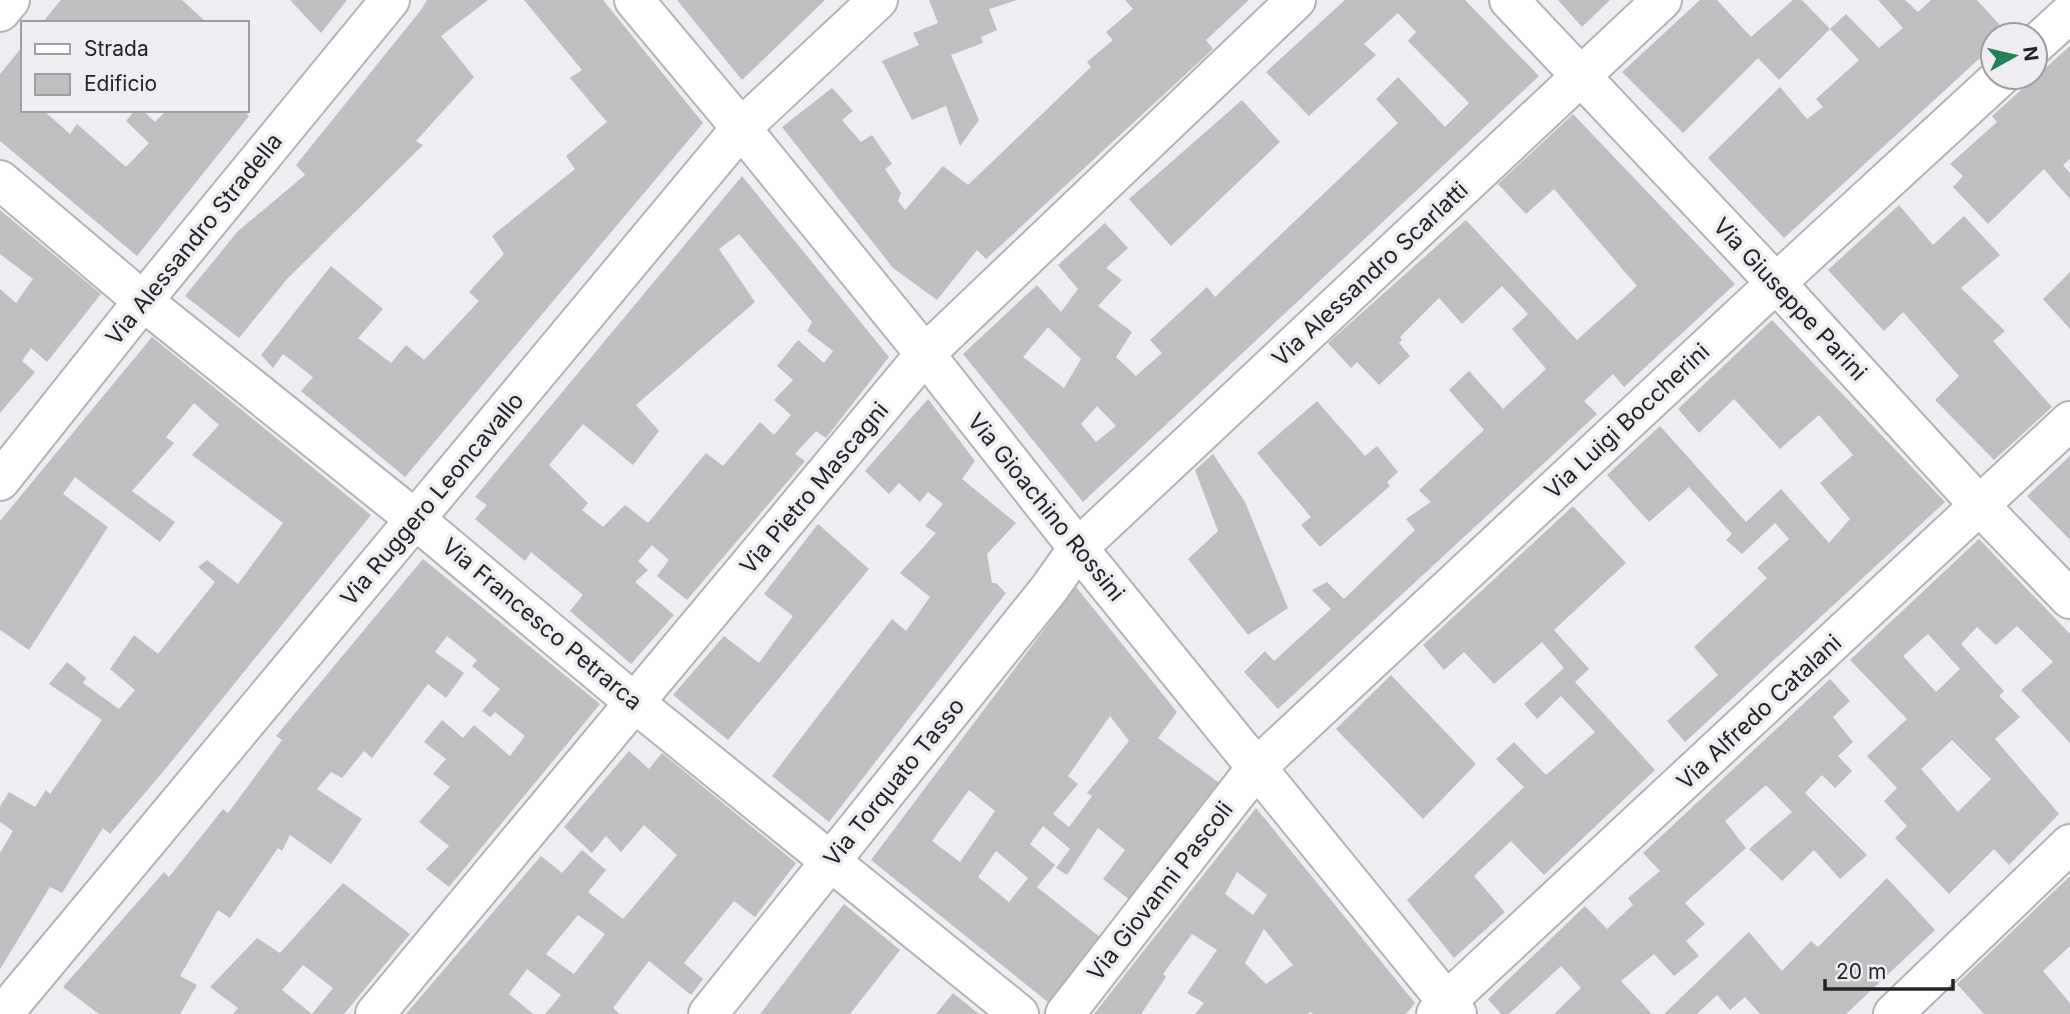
<svg xmlns="http://www.w3.org/2000/svg" width="2070" height="1014" font-family="Inter,sans-serif">
  <style>
    .building { fill: #bfbec1; fill-rule: evenodd }
    .lines { fill: none; stroke-linecap: round; stroke-linejoin: round }
    .minor-casing { stroke: #b4b2b5; stroke-width: 42 }
    .minor { stroke: #fff; stroke-width: 38 }
    .labels { text-anchor: middle; stroke-width: 7; stroke-linejoin: round; paint-order: stroke }
    .street-label { font-size: 23px; fill: #252425; stroke: #efedf1 }
  </style>
  <rect width="100%" height="100%" fill="#efedf1"/>
  <!-- building -->
  <g class="building">
    <path d="M61 0H182L207 23H126L124 21 123 23H42Z"/>
    <path d="M290 0H347L321 33Z"/>
    <path d="M427 0H488L441 36 474 77 416 141 423 145 287 279 239 338 185 296 238 231 305 175 296 165 421 10Z"/>
    <path d="M524 0H603L703 123 405 477 301 391 313 377 283 354 273 368 261 355 331 266 383 309 358 338 391 363 406 345 424 360 479 301 469 292 504 254 492 236 575 169 566 156 607 122 570 78 582 70Z"/>
    <path d="M677 0H825L742 80Z"/>
    <path d="M929 0H1017L989 9 997 30 981 37 983 43 951 55 979 120 960 146 946 106 912 120 882 61 919 45 913 33 938 23Z"/>
    <path d="M1125 0H1249L1206 40 1213 49 986 259 977 250 937 300 893 268 782 127 832 88 853 111 842 120 861 142 872 135 892 164 885 169 901 193 898 201 905 210 943 166 968 185 1091 67 1087 62 1113 40 1106 32 1133 9Z"/>
    <path d="M1345 0H1465L1539 76 1083 502 963 354 1037 285 1061 312 1078 289 1058 265 1105 223 1128 248 1106 268 1122 280 1098 306 1132 332 1116 357 1136 376 1162 353 1150 340 1207 287 1215 297 1398 123 1376 99 1398 77 1445 127 1469 103 1408 41 1416 32 1398 13 1364 44 1376 55 1309 116 1266 72ZM1048 327 1081 359 1064 388 1023 357ZM1097 406 1116 426 1096 442 1081 424Z"/>
    <path d="M1558 0H1610L1582 27Z"/>
    <path d="M1700 0H1717L1751 37 1793 0H1802L1830 29 1779 80 1758 58 1683 133 1622 72Z"/>
    <path d="M1878 0H1905L1918 12 1931 0H1977L2007 33 2005 35H1993V46L1784 238 1708 158 1780 87 1807 119 1823 107 1816 99 1859 60 1830 29 1846 14 1879 48 1903 28Z"/>
    <path d="M23 46V110H43L70 134 77 124 126 167 149 143 126 121 135 110H142L155 122 167 110H243L249 116 137 256 0 141V74Z"/>
    <path d="M2070 46V159L2063 165 2070 173V199L2044 169 1988 224 1953 187 1963 176 1950 164 1997 122 1992 116Z"/>
    <path d="M1242 100 1280 142 1171 246 1129 199Z"/>
    <path d="M1573 114 1735 284 1624 387 1613 374 1584 401 1597 414 1278 709 1244 672 1265 651 1274 661 1331 609 1312 590 1327 582 1344 599 1415 530 1406 519 1431 502 1419 490 1484 430 1449 390 1469 371 1503 409 1546 369 1512 329 1528 314 1502 286 1462 324 1439 298 1400 337 1402 340 1399 343 1410 356 1379 385 1357 362 1351 368 1328 343 1466 220 1577 340 1637 286 1554 189 1526 214 1498 184Z"/>
    <path d="M742 176 889 357 826 438 816 431 795 454 805 461 687 600 657 576 669 560 652 545 638 561 648 570 635 582 674 615 631 664 570 611 583 595 531 552 525 561 475 519 487 505 475 497ZM739 234 812 322 807 331 833 351 824 363 798 340 777 366 793 380 774 400 791 415 774 435 760 422 723 466 706 453 648 523 625 505 603 527 582 510 588 503 549 465 583 424 633 465 659 431 636 405 755 302 719 249Z"/>
    <path d="M1899 205 1933 245 1964 216 2000 255 1961 288 2005 331 1993 341 2052 407 1994 460 1935 400 1959 376 1903 312 1884 331 1828 270Z"/>
    <path d="M0 210 101 294 47 362 31 348 22 361 35 372 0 413V289L16 303 33 279 0 254Z"/>
    <path d="M2070 272V329L2043 299Z"/>
    <path d="M1772 320 1945 502 1685 742 1667 721 1718 675 1694 647 1767 578 1757 568 1789 539 1775 523 1742 554 1726 540 1732 534 1689 487 1649 522 1607 475 1660 426 1746 522 1781 489 1829 543 1850 519 1820 483 1853 455 1819 415 1780 449 1734 399 1699 433 1678 409Z"/>
    <path d="M152 337 371 515 167 767 110 834 103 828 62 893 50 887 0 969V853L13 831 0 822V806L9 792 35 807 46 790 50 794 102 720 49 684 67 662 86 678 83 683 119 709 135 690 110 669 134 635 158 654 215 582 198 567 207 560 238 584 283 523 192 455 219 425 194 403 166 437 174 443 132 491 175 522 160 542 75 477 63 494 108 527 29 650 0 630V521Z"/>
    <path d="M928 399 975 461 962 479 1016 523 987 554 992 583H996L1006 593 829 822 772 776 892 619 906 631 930 597 900 573 936 533 925 526 943 504 928 492 920 502 899 483 889 494 865 471Z"/>
    <path d="M1317 401 1365 456 1377 446 1398 472 1387 482 1390 486 1320 547 1301 525 1311 517 1257 453Z"/>
    <path d="M1213 454 1245 502 1288 608 1248 635 1188 559 1218 531 1195 470Z"/>
    <path d="M2070 456V540L2027 496Z"/>
    <path d="M1573 506 1626 563 1554 630 1589 669 1575 682 1655 770 1544 875 1511 841 1474 876 1505 912 1454 958 1407 900 1524 787 1496 759 1514 742 1546 775 1595 732 1561 696 1537 719 1524 704 1564 668 1542 642 1494 684 1464 652 1444 670 1423 645Z"/>
    <path d="M818 524 869 569 728 740 673 695 724 636 759 663 793 616 764 594Z"/>
    <path d="M1979 539 2070 634V743L2021 690 2053 662 2017 626 1996 645 1977 627 1961 644 2004 691 1999 696 2020 717 1995 739 2059 814 2009 865 1994 849 1949 894 1895 838 1907 826 1884 801 1897 788 1867 756 1907 719 1850 660ZM1928 634 1960 669 1936 692 1903 656ZM1952 740 1991 779 1958 812 1921 769Z"/>
    <path d="M423 559 600 704 449 887 426 869 449 846 419 822 450 787 433 774 446 759 424 742 442 720 463 738 474 725 510 756 525 736 495 712 490 717 482 711 500 689 472 666 477 660 447 636 435 652 464 673 446 698 428 684 372 758 364 751 342 778 331 772 317 789 362 819 331 864 290 835 282 851 278 848 230 918 218 910 180 976 197 985 180 1014H99L63 987 164 872 169 877 223 809 228 813 282 740 276 736Z"/>
    <path d="M1076 587 1177 712 1158 738 1222 785 1130 900 1103 879 1125 850 1098 828 1067 875 1056 868 1070 849 1043 826 1030 844 1055 865 1037 887 1101 938 1049 1003 871 860ZM1110 716 1129 741 1087 793 1092 796 1069 827 1053 814 1078 784 1068 776ZM969 790 995 811 960 862 932 841ZM996 851 1028 878 1009 902 978 877Z"/>
    <path d="M1391 675 1476 764 1423 819 1336 729Z"/>
    <path d="M1830 679 1850 701 1833 717 1853 742 1838 756 1852 771 1835 788 1822 775 1805 793 1867 855 1840 879 1814 850 1782 881 1749 849 1792 812 1766 785 1725 821 1746 848 1685 903 1705 924 1686 941 1699 956 1674 976 1654 954 1621 981 1652 1014H1554L1581 988 1561 966 1509 1014H1501L1488 999 1585 906 1607 929 1633 905 1628 898 1660 871 1643 853Z"/>
    <path d="M629 751 649 769 662 753 796 863 755 917 734 901 684 963 703 979 691 995 649 961 613 1008 620 1014H545L561 995 527 969 509 994 533 1014H406L541 856 562 873 582 850 606 870 588 892 623 919 677 855 644 825 621 852 606 836 592 853 564 827ZM578 915 605 934 574 974 546 954Z"/>
    <path d="M1256 808 1415 1003 1406 1014H1313L1310 1012 1308 1014H1195L1204 1003 1187 993 1217 950 1192 934 1163 974 1166 977 1141 1014H1094ZM1237 872 1267 895 1253 915 1225 894ZM1264 929 1293 965 1266 984 1245 963Z"/>
    <path d="M2070 876V946L2043 971 2070 1003V1014H1984L1957 984Z"/>
    <path d="M1887 878 1935 930 1846 1014H1760L1745 997 1730 1010 1717 995 1697 1014H1664L1749 932 1782 971 1811 941 1818 947Z"/>
    <path d="M343 883 410 934 344 1014H312L333 988 303 965 282 990 312 1014H233L238 1008 210 987 257 938 280 953Z"/>
    <path d="M844 904 900 950 850 1014H760Z"/>
    <path d="M953 993 979 1014H936Z"/>
  </g>
  <g class="lines">
    <defs>
      <g id="minor">
        <path d="M634 0 741 128 925 354 1078 548 1457 1014"/>
        <path d="M1509 0 1776 283 1980 506 2070 599"/>
        <path d="M0 12 10 0"/>
        <path d="M2035 45 2070 13"/>
        <path d="M0 180 143 301 416 520 635 703 1019 1014"/>
        <path d="M0 481 143 301 390 0"/>
        <path d="M3 1014 741 128 878 0"/>
        <path d="M375 1014 925 354 1296 0"/>
        <path d="M708 1014 1049 589 1078 548 1662 0"/>
        <path d="M1065 1014 1256 768 1776 283 2000 77"/>
        <path d="M1436 1014 1447 1001 2070 421"/>
        <path d="M1893 1014 2070 844"/>
      </g>
    </defs>
    <!-- minor casing -->
    <use href="#minor" class="minor-casing"/>
    <!-- minor -->
    <use href="#minor" class="minor"/>
  </g>
  <g class="labels">
    <!-- street labels -->
    <g class="street-label">
      <text transform="translate(194 239) rotate(-51)" y="8">Via Alessandro Stradella</text>
      <text transform="translate(1370 274) rotate(-43)" y="8">Via Alessandro Scarlatti</text>
      <text transform="translate(1790 299) rotate(47)" y="8">Via Giuseppe Parini</text>
      <text transform="translate(1627 421) rotate(-43)" y="8">Via Luigi Boccherini</text>
      <text transform="translate(814 488) rotate(-50)" y="8">Via Pietro Mascagni</text>
      <text transform="translate(432 499) rotate(-50)" y="8">Via Ruggero Leoncavallo</text>
      <text transform="translate(1046 507) rotate(51)" y="8">Via Gioachino Rossini</text>
      <text transform="translate(542 624) rotate(40)" y="8">Via Francesco Petrarca</text>
      <text transform="translate(1759 712) rotate(-43)" y="8">Via Alfredo Catalani</text>
      <text transform="translate(894 782) rotate(-51)" y="8">Via Torquato Tasso</text>
      <text transform="translate(1160 891) rotate(-52)" y="8">Via Giovanni Pascoli</text>
    </g>
  </g>
  <!-- legend -->
  <rect x="21" y="21" width="228" height="91" fill="#efedf1" stroke="#9e9d9f" stroke-width="2"/>
  <rect x="35" y="44" width="35" height="10" fill="#ffffff" stroke="#9e9d9f" stroke-width="2"/>
  <text x="84" y="56" font-size="21" fill="#252425">Strada</text>
  <rect x="35" y="74" width="35" height="21" fill="#bfbec1" stroke="#9e9d9f" stroke-width="2"/>
  <text x="84" y="91" font-size="21" fill="#252425">Edificio</text>
  <!-- north arrow -->
  <g transform="translate(2014 56) rotate(82)"><circle r="33" fill="#efedf1" stroke="#9e9d9f" stroke-width="2"/>
  <path d="M0-5L12 26L0 18L-12 26Z" fill="#228158"/>
  <text y="-10" font-size="19" font-weight="bold" text-anchor="middle" fill="#252425">N</text>
  </g>
  <!-- scale -->
  <path d="M1825 979v10h128v-10" fill="none" stroke="#252425" stroke-width="3.5"/>
  <text x="1836" y="979" font-size="21" fill="#252425" stroke="#efedf1" stroke-width="5" paint-order="stroke">20 m</text>
</svg>
